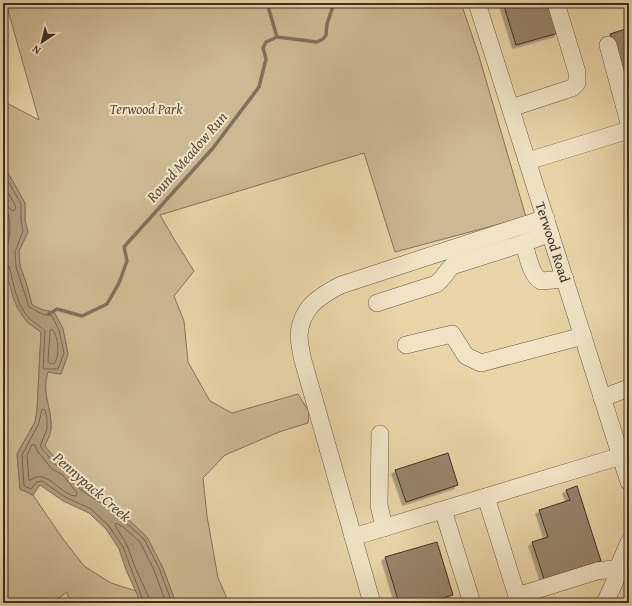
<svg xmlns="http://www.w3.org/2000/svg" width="632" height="606" font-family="'Gentium Book Plus',serif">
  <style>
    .green { fill: #ccb892; stroke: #85725c }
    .water { fill: #af9c7c; stroke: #82705a }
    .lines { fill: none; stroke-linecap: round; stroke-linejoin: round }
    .shore { stroke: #766452; stroke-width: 1 }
    .stream { stroke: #82705a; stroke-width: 3.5 }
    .building { fill: #97846a; stroke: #3e2d27; filter: url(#shadow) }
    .minor-casing { stroke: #695747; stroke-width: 18 }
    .minor { stroke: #f1e4c6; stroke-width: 17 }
    .labels { text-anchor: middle; stroke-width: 4; stroke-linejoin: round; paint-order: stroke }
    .park-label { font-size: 14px; font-style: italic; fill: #5a493c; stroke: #f1e4c6 }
    .street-label { font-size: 14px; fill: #3e2d27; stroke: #f1e4c6 }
    .water-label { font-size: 15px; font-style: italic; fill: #5a493c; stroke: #f1e4c6 }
  </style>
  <defs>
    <filter id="shadow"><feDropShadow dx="-3.5" dy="3.5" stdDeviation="0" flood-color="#0004"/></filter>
  </defs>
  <rect width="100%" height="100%" fill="#e9d5a8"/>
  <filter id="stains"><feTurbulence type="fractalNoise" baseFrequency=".005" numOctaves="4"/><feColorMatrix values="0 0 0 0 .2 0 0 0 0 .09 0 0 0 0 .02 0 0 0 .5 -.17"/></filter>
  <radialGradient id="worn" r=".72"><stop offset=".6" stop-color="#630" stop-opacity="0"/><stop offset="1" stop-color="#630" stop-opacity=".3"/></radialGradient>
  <!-- green -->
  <g class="green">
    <path d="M6 3H461L478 53 526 217 395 252 364 153 160 215 174 239 194 271 174 296 184 321 188 362 210 401 232 413 298 394 309 412 308 423 279 432 225 455 203 478 207 516 218 578 229 603H176L162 566 129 520 103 500 83 487 69 468 59 463 44 446C47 440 51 434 51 428 52 408 41 393 48 372L61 374 68 354 63 329 54 312 43 310 32 305 26 282 20 266 19 251 28 232 25 221V203L3 164V101L39 120Z"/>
    <path d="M3 257 14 300 27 322 41 332 37 411 35 422 17 454 20 489 33 495 63 539 84 566 111 583 136 591 141 603H70L67 592 52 603H3Z"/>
  </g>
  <!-- water -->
  <path class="water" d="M3 164 25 203V221L28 232 19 251 20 266 26 282 32 305 43 310 54 312 63 329 68 354 61 374 48 372C41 392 52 409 51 428 51 434 47 440 45 446L59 463 69 468 83 487 103 500 129 520 147 537 162 566 176 603H141L126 570 119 549 106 529 89 513 63 501 40 485 33 495 20 489 17 454 35 422 37 411 41 332 27 322 18 309 14 300 5 269 3 257V245L5 241 6 224 3 207Z"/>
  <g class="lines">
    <!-- shore -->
    <g class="shore">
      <path d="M3 172 21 204V221L23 231 15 252 16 267 29 307 42 314 52 316 59 330 64 353 58 369H43L45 331C41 326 34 323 30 319 16 305 14 284 9 266L6 264H3"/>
      <path d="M3 183 15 205 16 209 13 211 8 207 3 206"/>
      <path d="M3 211C6 211 7 211 8 214 11 219 10 241 7 245L3 246"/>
      <path d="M52 329C59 336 60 357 54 364L49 363 48 361 50 331Z"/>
      <path d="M32 445H35L38 452 52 469 63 475 77 493 76 496C61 496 46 467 31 480H29L27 456Z"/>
      <path d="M144 603 123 547 109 526 91 509 65 497 42 481 37 482 31 489 24 486 22 455 39 423 42 409 45 410 47 418V429L41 444V448L57 466 66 471 81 490 101 503 126 523 144 539 159 568 172 603"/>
      <path d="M149 603V598L135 567 127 545 115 525 116 523 123 527 140 542 154 570 166 603"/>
    </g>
    <!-- stream -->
    <g class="stream">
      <path d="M267 3 277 37"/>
      <path d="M49 314 57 309 82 316 107 304 119 283 127 261 124 247 213 148 259 87 266 59 263 48 266 42 277 37 317 42 323 39 326 35 327 24 334 3"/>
    </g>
  </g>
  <!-- building -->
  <g class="building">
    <path d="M503 3H549L558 33 516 45Z"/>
    <path d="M629 28V68L621 71 610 34Z"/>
    <path d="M448 453 458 485 406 502 395 470Z"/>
    <path d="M577 486 601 561 544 579 532 542 548 537 539 510 570 500 566 490Z"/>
    <path d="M437 542 453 595 424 603H399L385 557Z"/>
  </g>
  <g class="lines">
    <defs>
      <g id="minor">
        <path d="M477 3 629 482"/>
        <path d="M608 45 629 123"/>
        <path d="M511 108 572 88 577 83V72L556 3"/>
        <path d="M528 161 629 130"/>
        <path d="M550 233 524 243C527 254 531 276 541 281L565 279"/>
        <path d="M377 303 436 284C443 279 446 272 452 266L524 243"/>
        <path d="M406 345 452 334 466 356 481 363 583 336"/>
        <path d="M602 398 629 388"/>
        <path d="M380 434 379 505 384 528"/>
        <path d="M486 497 517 596 597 571 629 567"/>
        <path d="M443 510 472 603"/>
        <path d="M353 537 621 456"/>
        <path d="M372 603 302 357C301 350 299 342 299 335 301 308 319 296 341 285L546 218"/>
        <path d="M605 603 615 581 618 568 629 542"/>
      </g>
    </defs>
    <!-- minor casing -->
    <use href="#minor" class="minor-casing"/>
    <!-- minor -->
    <use href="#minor" class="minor"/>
  </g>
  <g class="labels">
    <!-- park labels -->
    <g class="park-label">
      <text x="146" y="114">Terwood Park</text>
    </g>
    <!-- street labels -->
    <g class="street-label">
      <text transform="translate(553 242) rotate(72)" y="5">Terwood Road</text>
    </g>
    <!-- water labels -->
    <g class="water-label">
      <text transform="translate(187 157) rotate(-49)" y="5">Round Meadow Run</text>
      <text transform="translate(92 487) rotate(41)" y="5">Pennypack Creek</text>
    </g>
  </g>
  <!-- margin -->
  <rect width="632" height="606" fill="none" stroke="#e9d5a8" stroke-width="16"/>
  <rect x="4" y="4" width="624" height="598" fill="none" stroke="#3e2d27" stroke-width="2"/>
  <rect x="8" y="8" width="616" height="590" fill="none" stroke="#3e2d27"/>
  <!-- north arrow -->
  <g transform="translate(42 42) rotate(215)" stroke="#f1e4c6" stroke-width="3" paint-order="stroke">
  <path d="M0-3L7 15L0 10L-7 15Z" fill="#3e2d27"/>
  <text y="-6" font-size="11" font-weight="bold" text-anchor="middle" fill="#3e2d27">N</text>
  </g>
  <rect width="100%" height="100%" filter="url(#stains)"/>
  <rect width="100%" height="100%" fill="url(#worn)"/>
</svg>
